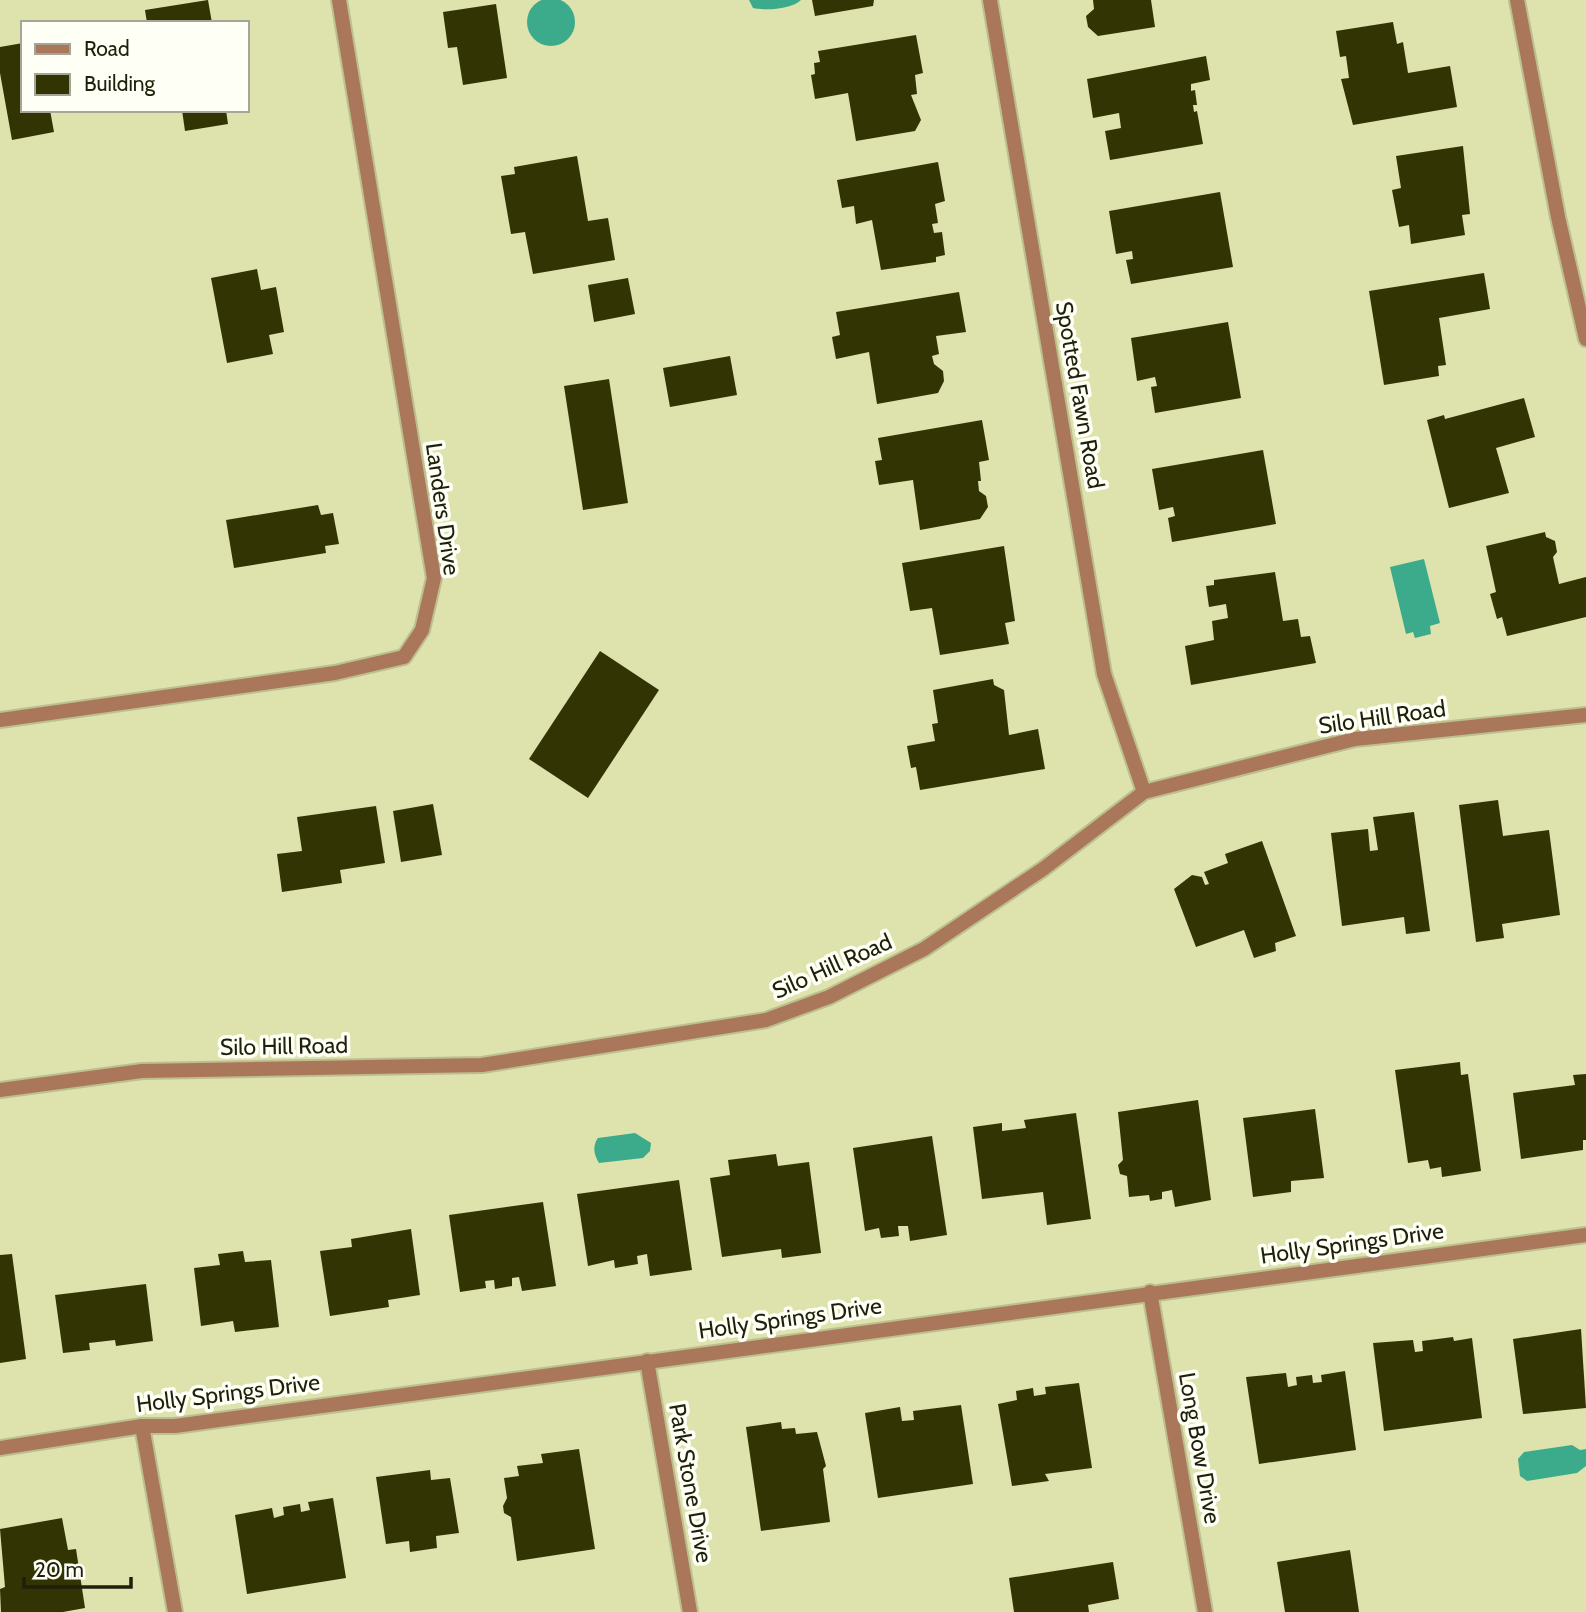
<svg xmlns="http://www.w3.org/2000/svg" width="1586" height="1612" font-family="Cabin,sans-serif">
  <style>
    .water { fill: #3bab8c }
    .building { fill: #333403 }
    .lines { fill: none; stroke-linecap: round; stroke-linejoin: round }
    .street-casing { stroke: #bcbf90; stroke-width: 18 }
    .street { stroke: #aa775a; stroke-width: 14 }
    .labels { text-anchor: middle; stroke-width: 7; stroke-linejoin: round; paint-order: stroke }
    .street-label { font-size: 23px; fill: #1f200c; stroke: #fefff5 }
  </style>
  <rect width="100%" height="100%" fill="#dee2ad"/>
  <!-- water -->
  <g class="water">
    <circle cx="551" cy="22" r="24"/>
    <path d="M749 0H801C792 9 766 11 753 8Z"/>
    <path d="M1424 559 1440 623 1430 626 1431 634 1415 638 1413 632 1406 634 1390 567Z"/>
    <path d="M635 1133 651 1143 650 1151 643 1158 599 1163C594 1155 592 1146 598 1138Z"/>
    <path d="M1572 1445 1580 1450 1586 1449V1466L1577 1473 1527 1481 1520 1476 1518 1459 1524 1452Z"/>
  </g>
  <!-- building -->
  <g class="building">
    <path d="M208 0 212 23H147L145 10Z"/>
    <path d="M812 0H874L873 6 815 16Z"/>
    <path d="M1093 0H1151L1155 27 1098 36 1088 27 1086 16 1094 9Z"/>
    <path d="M496 4 507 78 463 85 457 47 448 48 443 12Z"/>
    <path d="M1393 22 1397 44 1403 42 1408 73 1450 66 1457 107 1353 125 1341 79 1349 78 1346 56 1340 57 1336 31Z"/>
    <path d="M916 35 923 73 915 75 917 94 911 95 921 120 915 131 856 141 848 93 815 99 811 75 815 74 814 63 820 62 818 51Z"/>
    <path d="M23 43V110H50L54 132 12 140 0 73V47Z"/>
    <path d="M1206 56 1210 80 1191 84V91L1195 90 1197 105H1193L1194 112 1197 111 1203 144 1110 160 1105 131 1121 128 1119 113 1093 118 1087 79Z"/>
    <path d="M182 110H226L228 124 185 131Z"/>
    <path d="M1463 146 1470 214 1462 215 1465 235 1411 244 1409 225 1399 227 1392 190 1401 188 1396 156Z"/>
    <path d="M577 156 588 221 608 218 615 260 533 274 525 232 511 234 501 176 515 174 514 167Z"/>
    <path d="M938 162 945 201 935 204 938 223 932 224 934 233 942 232 945 255 936 257V262L881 270 872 220 856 224 854 206 842 208 837 180Z"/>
    <path d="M1220 192 1233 267 1131 284 1126 260 1133 259 1132 251 1116 254 1109 211Z"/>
    <path d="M257 269 261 290 276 287 284 332 269 335 273 354 227 363 211 278Z"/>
    <path d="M1484 273 1490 309 1439 318 1446 365 1438 366 1439 376 1384 385 1369 291Z"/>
    <path d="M628 278 635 314 594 322 588 285Z"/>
    <path d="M959 292 966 332 936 336 939 354 932 356 934 364 943 371 944 381 938 393 877 404 869 352 836 359 832 337 840 335 836 312Z"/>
    <path d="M1228 322 1241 398 1155 413 1151 387 1157 386 1155 377 1137 381 1131 338Z"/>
    <path d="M730 356 737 395 670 407 663 368Z"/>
    <path d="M609 379 628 503 583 510 564 386Z"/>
    <path d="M1524 398 1535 437 1496 448 1509 493 1449 508 1427 420 1444 415 1445 419Z"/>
    <path d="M982 420 989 460 979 462 981 481H978L979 491 986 496 988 507 980 519 920 530 913 480 879 485 875 461 882 460 878 438Z"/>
    <path d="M1263 450 1276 524 1172 542 1168 518 1175 516 1173 507 1159 510 1152 469Z"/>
    <path d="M318 505 321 515 333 513 339 544 325 546 326 553 234 568 226 520Z"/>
    <path d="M1545 532 1546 537 1555 541 1557 552 1553 557 1559 584 1586 577V617L1507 636 1502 617 1497 619 1490 594 1496 592 1486 546Z"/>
    <path d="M1004 546 1015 621 1005 623 1009 644 940 655 932 608 910 611 902 563Z"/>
    <path d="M1275 572 1283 621 1298 619 1301 637 1310 636 1316 663 1191 685 1185 646 1214 640 1212 621 1228 618 1226 604 1209 607 1206 586 1214 585V580Z"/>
    <path d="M600 651 659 690 588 798 529 759Z"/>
    <path d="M993 679 994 685 1004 690 1009 735 1038 729 1045 769 920 790 916 767 911 768 907 746 935 741 932 724 938 723 933 690Z"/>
    <path d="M1498 800 1503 836 1549 830 1560 915 1502 924 1504 938 1476 942 1459 805Z"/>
    <path d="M433 804 442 855 401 862 393 811Z"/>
    <path d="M376 806 385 863 340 870 342 883 282 892 277 854 302 851 297 817Z"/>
    <path d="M1414 812 1430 931 1406 934 1404 917 1342 926 1331 833 1368 829 1370 851 1378 850 1373 817Z"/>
    <path d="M1262 841 1296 936 1275 943 1276 951 1254 958 1244 930 1196 947 1174 889 1192 875 1202 877 1205 885 1209 884 1204 872 1228 863 1225 854Z"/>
    <path d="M1460 1062 1461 1075 1468 1074 1481 1171 1442 1177 1441 1167 1430 1169 1428 1160 1408 1163 1395 1070Z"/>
    <path d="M1586 1074V1140H1583V1150L1521 1159 1513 1093 1575 1085 1573 1075Z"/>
    <path d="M1198 1100 1211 1200 1175 1207 1172 1190 1162 1192V1199L1150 1201 1149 1195 1129 1197 1127 1176 1120 1174 1118 1165 1123 1160 1118 1112Z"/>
    <path d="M1315 1109 1324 1178 1291 1181V1192L1253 1197 1243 1118Z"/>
    <path d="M1076 1113 1091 1219 1047 1225 1043 1192 982 1199 973 1127 1002 1123V1131L1026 1128 1024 1120Z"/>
    <path d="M932 1136 947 1235 910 1241 908 1226H898L899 1236 881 1238 879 1228 865 1231 853 1148Z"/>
    <path d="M776 1154 778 1166 809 1162 821 1253 782 1258 781 1249 722 1257 710 1178 730 1175 728 1160Z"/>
    <path d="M679 1180 692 1270 650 1276 647 1254 637 1256 638 1264 615 1268 614 1260 588 1266 577 1194Z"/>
    <path d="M543 1202 556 1286 522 1291 519 1277 512 1278V1286L495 1289 494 1280 485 1281 486 1288 460 1292 449 1215Z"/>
    <path d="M411 1229 420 1295 388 1300 389 1307 330 1316 320 1251 352 1247 351 1239Z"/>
    <path d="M243 1251 245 1262 271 1260 279 1327 235 1332 233 1321 201 1326 194 1268 220 1265 218 1254Z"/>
    <path d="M12 1254 26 1359 0 1363V1255Z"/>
    <path d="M146 1284 153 1341 116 1346 115 1340 89 1343 90 1350 63 1353 55 1295Z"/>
    <path d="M1581 1329 1586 1408 1523 1414 1513 1339Z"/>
    <path d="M1453 1337 1454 1341 1472 1338 1482 1418 1384 1431 1373 1343 1413 1340 1415 1352 1423 1351 1422 1341Z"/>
    <path d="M1345 1371 1356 1450 1259 1464 1246 1377 1286 1373 1288 1387 1297 1385 1296 1377 1312 1375 1313 1383 1322 1382 1321 1375Z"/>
    <path d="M1079 1383 1092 1468 1045 1474 1049 1481 1012 1486 998 1404 1017 1400 1016 1391 1033 1388 1034 1396 1046 1394 1045 1387Z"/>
    <path d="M961 1405 973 1484 878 1498 865 1413 900 1407 902 1421 914 1420 913 1411Z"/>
    <path d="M781 1422 782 1429 795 1428 796 1434 817 1432 826 1466 823 1469 830 1522 761 1531 746 1427Z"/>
    <path d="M579 1449 595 1549 517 1561 511 1517 504 1513 503 1506 507 1498 504 1478 519 1476 517 1466 543 1463 541 1454Z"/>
    <path d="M430 1470 431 1480 450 1478 459 1533 436 1536 437 1548 410 1552 409 1541 386 1544 376 1477Z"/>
    <path d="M333 1498 346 1578 247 1594 235 1515 272 1508 274 1518 284 1515 283 1507 300 1504 301 1512 310 1510 308 1502Z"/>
    <path d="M62 1518 68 1550 76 1549 85 1608 63 1612H1L0 1589 5 1587 0 1529Z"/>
    <path d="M1350 1550 1359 1612H1285L1277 1562Z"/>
    <path d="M1113 1562 1119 1599 1088 1605 1089 1612H1014L1009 1578Z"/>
  </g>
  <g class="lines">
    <defs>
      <g id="street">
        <path d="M990 0 1104 674 1144 792"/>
        <path d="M1517 0 1558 217 1586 339"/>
        <path d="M0 720 335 673 404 657 422 630 434 578 339 0"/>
        <path d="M0 1090 142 1071 482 1065 766 1020 829 997 924 949 1043 869 1144 792 1355 739 1586 715"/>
        <path d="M1150 1292 1205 1612"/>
        <path d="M647 1361 690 1612"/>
        <path d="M142 1426 175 1612"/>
        <path d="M0 1448 142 1426H175L1586 1235"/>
      </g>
    </defs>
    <!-- street casing -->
    <use href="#street" class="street-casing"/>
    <!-- street -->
    <use href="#street" class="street"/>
  </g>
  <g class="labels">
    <!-- street labels -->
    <g class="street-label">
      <text transform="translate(1080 395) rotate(80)" y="8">Spotted Fawn Road</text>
      <text transform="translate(443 509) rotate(82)" y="8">Landers Drive</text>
      <text transform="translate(1382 717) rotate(-8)" y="8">Silo Hill Road</text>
      <text transform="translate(832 966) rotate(-24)" y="8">Silo Hill Road</text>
      <text transform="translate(284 1046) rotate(-1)" y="8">Silo Hill Road</text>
      <text transform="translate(1352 1243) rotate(-8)" y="8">Holly Springs Drive</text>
      <text transform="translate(790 1318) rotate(-8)" y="8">Holly Springs Drive</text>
      <text transform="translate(228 1393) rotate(-7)" y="8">Holly Springs Drive</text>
      <text transform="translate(1200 1448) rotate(80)" y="8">Long Bow Drive</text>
      <text transform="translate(691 1483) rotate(80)" y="8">Park Stone Drive</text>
    </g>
  </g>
  <!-- legend -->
  <rect x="21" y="21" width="228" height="91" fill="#fefff5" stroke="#a5a698" stroke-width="2"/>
  <rect x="35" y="44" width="35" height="10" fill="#aa775a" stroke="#a5a698" stroke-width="2"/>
  <text x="84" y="56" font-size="21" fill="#1f200c">Road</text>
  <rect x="35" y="74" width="35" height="21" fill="#333403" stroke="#a5a698" stroke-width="2"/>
  <text x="84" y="91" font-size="21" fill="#1f200c">Building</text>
  <!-- scale -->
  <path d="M24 1577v10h107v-10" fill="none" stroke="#1f200c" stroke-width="3.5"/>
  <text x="35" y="1577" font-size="21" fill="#1f200c" stroke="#fefff5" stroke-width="5" paint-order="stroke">20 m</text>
</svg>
